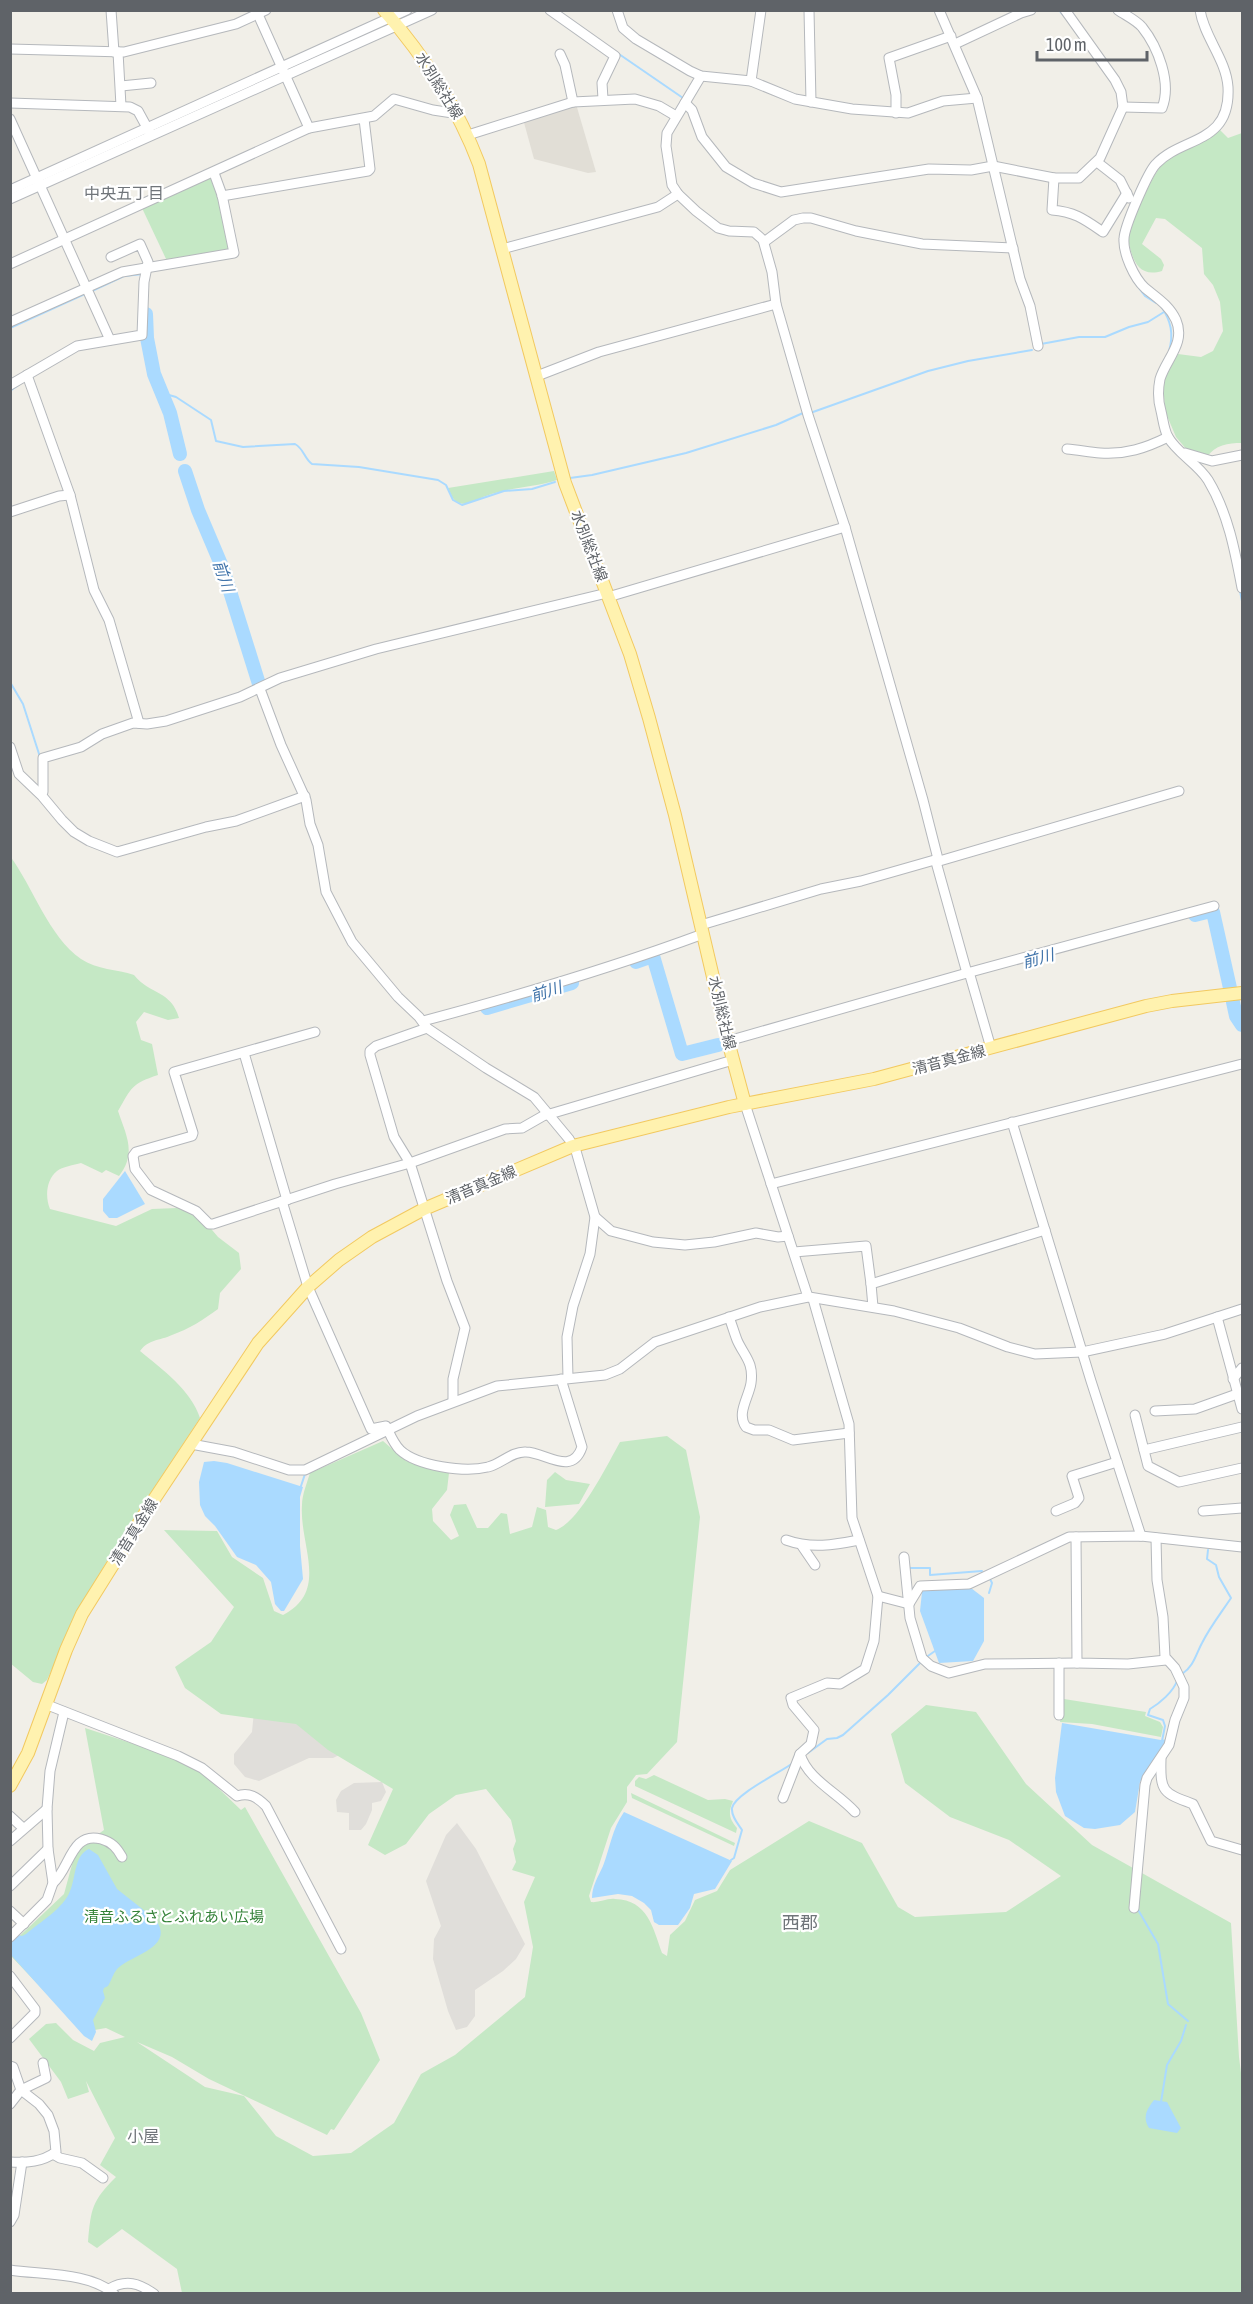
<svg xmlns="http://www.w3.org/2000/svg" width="1253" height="2304" font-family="'Asap Condensed','Noto Sans JP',sans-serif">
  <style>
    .industrial { fill: #e0deda }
    .education { fill: #e1ded6 }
    .green { fill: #c5e8c5 }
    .water { fill: #aadaff }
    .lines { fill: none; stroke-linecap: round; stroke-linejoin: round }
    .stream { stroke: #aadaff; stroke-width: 2 }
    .river { stroke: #aadaff; stroke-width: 14 }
    .minor-casing { stroke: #b5b8bc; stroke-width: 11 }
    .major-casing { stroke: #f2c960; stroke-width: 14 }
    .minor { stroke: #fff; stroke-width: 9 }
    .major { stroke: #fff2af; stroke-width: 12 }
    .labels { text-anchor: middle; stroke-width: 4.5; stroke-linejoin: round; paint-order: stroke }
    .street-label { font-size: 15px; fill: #5f6368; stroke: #fff }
    .park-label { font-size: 15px; fill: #348238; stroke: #fff }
    .neighbourhood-label { font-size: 16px; fill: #70757a; stroke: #fff }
    .water-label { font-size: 16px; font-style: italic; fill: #4174aa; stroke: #fff }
    .quarter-label { font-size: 18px; fill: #70757a; stroke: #fff }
  </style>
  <rect width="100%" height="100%" fill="#f1efe8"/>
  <!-- industrial -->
  <g class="industrial">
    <path d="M254 1711 366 1742 333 1758H309L259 1781 245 1777 234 1764V1754L252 1732Z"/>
    <path d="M382 1782 386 1792 381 1801 372 1803V1810L366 1824 361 1830H349V1813L337 1812 336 1800 341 1791 354 1783Z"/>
    <path d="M457 1823 476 1849 525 1944 516 1959 503 1971 475 1990V2016L467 2027 456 2030 448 2011 433 1959 434 1939 441 1926 426 1881 446 1835Z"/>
  </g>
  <!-- education -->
  <path class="education" d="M576 104 596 172 588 173 534 159 523 119Z"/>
  <!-- green -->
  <g class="green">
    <path d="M1220 130 1228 138 1242 133V443C1228 443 1215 445 1207 457L1187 450 1176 437 1165 411 1163 381 1178 354 1201 357 1213 351 1223 331 1220 302 1213 285 1204 274 1202 248 1165 219 1156 218 1142 244 1161 259 1164 265 1162 271C1135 279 1131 254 1127 234 1137 215 1151 172 1167 160 1184 149 1203 143 1220 130Z"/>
    <path d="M209 177 213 179 216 188 231 248 229 251 167 261 142 208Z"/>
    <path d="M554 471 557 480C532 488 510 487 486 496 479 498 467 506 459 503 453 501 451 494 448 488Z"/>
    <path d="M10 856C33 887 49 937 81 959 97 970 117 969 134 975 150 995 171 990 179 1018L168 1020 144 1012 136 1022 141 1040 152 1044 158 1075C131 1084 132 1087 118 1111 126 1135 137 1153 119 1176L106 1170 102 1173 81 1163C74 1165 62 1167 57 1171 46 1180 45 1197 50 1209L116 1226 152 1209 177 1208 189 1212 207 1224 218 1237 239 1253 241 1269 220 1293 218 1309C203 1320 189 1329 172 1335 159 1341 149 1339 140 1351 162 1369 191 1390 200 1418L122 1536 83 1601 47 1680 42 1684 33 1682 10 1663Z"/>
    <path d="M667 1436 686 1450 700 1517 677 1742 647 1774 636 1775 627 1787V1802L611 1828 589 1896 591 1902C599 1903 607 1898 615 1899 648 1900 653 1928 662 1953L667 1956 670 1935 685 1921 695 1900 717 1891 730 1870 809 1821 862 1843 898 1907 915 1917 1006 1912 1061 1876 1009 1840 950 1817 905 1783 891 1734 926 1705 976 1712 1026 1784 1092 1845 1231 1923 1239 2057 1242 2081V2293H182L177 2269 122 2229 97 2248 88 2242C91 2208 92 2201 116 2177L100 2165 115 2138 86 2081 89 2092 68 2099 61 2082 29 2039 46 2024 56 2023 73 2040 94 2051 100 2043 125 2037 106 2028 83 2032 11 1956 10 1945 64 1894 76 1850 104 1830 85 1728 192 1763 241 1810 245 1807 361 2013 380 2060 334 2130 331 2129 327 2135 209 2079 172 2057 137 2042 205 2087 244 2096 276 2136 313 2156 351 2153 394 2123 421 2074 455 2055 525 1997 533 1947 524 1902 535 1877 512 1870 516 1862 513 1849 516 1841 511 1820 486 1789 456 1795 429 1814 406 1844 385 1855 368 1845 393 1789 328 1750 296 1724 221 1714 185 1688 175 1667 211 1642 234 1607 164 1530 217 1531 232 1557 263 1578 274 1611 283 1615C330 1591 299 1545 302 1505 302 1495 307 1483 310 1473L383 1441 406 1461 449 1473 447 1490 432 1509 433 1521 451 1540 459 1536 450 1515 454 1505 466 1504 477 1528H488L501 1513 507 1514 510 1534 532 1527 537 1507 546 1510 548 1527 556 1530C580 1521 607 1465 620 1442Z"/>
    <path d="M555 1472 566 1480 590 1484 579 1504 545 1507 547 1480Z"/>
    <path d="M1064 1699 1146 1712 1145 1716 1160 1722 1163 1727 1161 1737 1092 1724 1060 1722Z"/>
    <path d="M654 1775 708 1800 725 1799 733 1801C728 1813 729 1818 737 1828L736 1833 635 1786V1781L639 1777 646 1779Z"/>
    <path d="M631 1793 735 1843 734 1846 632 1798Z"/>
  </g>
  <!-- water -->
  <g class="water">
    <path d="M125 1171 145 1204 117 1218H109L103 1211V1199Z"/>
    <path d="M214 1461 227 1463 303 1487 300 1497V1546L303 1579 284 1611H281L275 1604 271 1582 256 1565 237 1557 215 1526 205 1516 200 1505 199 1482 204 1462Z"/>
    <path d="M971 1588 984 1598V1641L973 1661 939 1663 920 1611 922 1592 926 1589Z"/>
    <path d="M1062 1723 1161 1740 1168 1739 1140 1782 1135 1812 1120 1825 1095 1829 1084 1828 1065 1816 1056 1792 1055 1778Z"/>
    <path d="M624 1812 732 1861 715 1889 694 1894 690 1908 678 1925H659L654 1922 651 1910 644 1903 632 1896 618 1894 592 1898C592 1886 598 1877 603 1866 610 1848 612 1829 624 1812Z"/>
    <path d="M89 1849 98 1855 117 1889 155 1919C177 1947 130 1955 117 1969 113 1974 111 1981 108 1986L104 1988 103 1991 105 1998 93 2020 96 2032 92 2041 84 2036 11 1955V1942L18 1935 22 1936 26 1934C40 1922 64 1908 70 1891 76 1878 74 1855 89 1849Z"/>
    <path d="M1154 2100 1167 2102 1181 2128 1177 2133 1149 2128C1142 2117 1147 2109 1154 2100Z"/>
  </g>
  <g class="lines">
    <!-- stream -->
    <g class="stream">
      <path d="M1059 10 1065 17"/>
      <path d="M616 52 683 98"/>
      <path d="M1133 280 1145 296 1156 303"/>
      <path d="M92 291 124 276 143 274"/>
      <path d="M1161 306C1171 321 1174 334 1169 351"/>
      <path d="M10 328 87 293"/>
      <path d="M1041 344 1079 337H1105L1129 327 1148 322 1164 312"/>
      <path d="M1155 384 1159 370"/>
      <path d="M10 391 20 384"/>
      <path d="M162 393 176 397 211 420 216 441 243 447 295 444C304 449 304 458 312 464L359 467 438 480 446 485 453 500 462 505 504 491 532 489 555 482"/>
      <path d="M813 412 928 371 968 361 1032 350"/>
      <path d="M570 478 592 475 686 453 776 425 803 413"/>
      <path d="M1240 591 1242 601"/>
      <path d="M10 682 23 704 40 757"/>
      <path d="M300 1489 305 1474"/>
      <path d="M908 1568H930V1575L982 1571"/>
      <path d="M989 1593 992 1583 990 1579"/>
      <path d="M925 1658 935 1651"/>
      <path d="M1182 1674C1194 1666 1196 1654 1202 1643 1210 1627 1221 1613 1231 1598L1219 1577 1216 1565 1207 1559 1208 1550"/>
      <path d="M1162 1741 1165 1726 1163 1720 1148 1715 1150 1709C1160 1703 1173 1692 1177 1681"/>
      <path d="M808 1753 827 1739 837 1738 843 1735 888 1695 921 1662"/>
      <path d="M731 1860 734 1858 742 1830C738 1824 731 1816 732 1808 735 1794 781 1772 793 1763"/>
      <path d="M1137 1908 1158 1944 1168 2004 1188 2021"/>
      <path d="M1161 2102 1167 2065 1181 2041 1186 2025"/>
    </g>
    <!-- river -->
    <g class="river">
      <path d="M146 314 147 338 154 374 170 413 180 454"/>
      <path d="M185 471 198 510 223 569 259 684"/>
      <path d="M1195 915 1211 911 1213 912 1230 988"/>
      <path d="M636 962 653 956 682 1054 718 1045"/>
      <path d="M1233 1002 1236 1016 1242 1025"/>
      <path d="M487 1008 572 983"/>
    </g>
    <defs>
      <g id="minor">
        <path d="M111 10 114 52"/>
        <path d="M550 10 615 56 602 83 603 99"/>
        <path d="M617 10 623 28 636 39 690 71 701 76 751 81 795 99 852 109 908 113 943 101 977 98"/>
        <path d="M809 10 811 102"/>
        <path d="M939 10 977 98 1020 279 1030 306 1038 346"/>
        <path d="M1118 10C1125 15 1136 20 1142 27 1158 47 1172 83 1162 108L1123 107"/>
        <path d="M1200 10C1204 37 1226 59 1228 87 1231 145 1182 136 1156 164 1148 172 1124 227 1124 239 1123 253 1134 278 1145 288 1157 298 1169 305 1176 320 1186 343 1166 359 1160 379 1158 389 1158 401 1161 411 1163 419 1164 430 1168 437 1177 453 1198 464 1208 480 1228 513 1235 551 1242 588"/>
        <path d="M955 44 1021 13 1031 10"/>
        <path d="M10 49 124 52 236 24 266 10"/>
        <path d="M118 52 121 106"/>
        <path d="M560 54 565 65 573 102"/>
        <path d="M701 76 667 133 666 146 672 185 678 194 696 211 718 228 729 231 754 232 763 240 772 272 776 304 808 415 845 527 923 800 938 859 936 862 967 973"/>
        <path d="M751 81 761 10"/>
        <path d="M121 86 151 83"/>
        <path d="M10 103 130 107 138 111 150 133"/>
        <path d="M685 103 692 110 702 137 726 167 753 183 781 192 929 169 971 170 993 166 1054 178H1079L1100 158 1123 107 1121 92 1115 80 1065 10"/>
        <path d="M896 113V95L889 58 951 36"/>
        <path d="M10 119 110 340"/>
        <path d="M309 128 374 116 394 99 433 110 459 114"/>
        <path d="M468 135 573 102 635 99 659 106 676 116"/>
        <path d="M1097 162 1120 180 1129 198"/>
        <path d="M1054 178 1052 210C1075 212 1084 219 1103 232L1127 193"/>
        <path d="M10 190 407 10"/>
        <path d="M222 196 368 171 370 169 364 119"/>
        <path d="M10 199 432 10"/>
        <path d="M764 242 794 220 803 218H811L856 231 922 244 1013 248"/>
        <path d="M502 249 658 207 678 194"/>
        <path d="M10 264 309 128 256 10"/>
        <path d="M10 322 122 272 234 253 222 195 214 173"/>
        <path d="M27 375 70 495 94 590 109 620 139 723"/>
        <path d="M537 376 599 352 776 304"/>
        <path d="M10 385 77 346 142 335 144 282 148 262 140 244 111 257"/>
        <path d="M1067 449C1078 450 1089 452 1100 453 1125 455 1146 448 1168 437"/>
        <path d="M1185 453 1212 461 1242 455"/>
        <path d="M10 512 59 496 70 495"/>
        <path d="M608 597 845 527"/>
        <path d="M260 689 281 745 306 800 310 824 318 845 326 892 352 942 398 997 419 1017 427 1028 486 1068 534 1097 569 1139 576 1151 595 1217 590 1254 573 1306 567 1337 568 1378"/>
        <path d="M10 747 19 774 42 796 62 820 74 832 89 841 117 852 206 827 236 821 305 796"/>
        <path d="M43 792V758L81 747 102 734 133 723 147 724 166 721 240 697 280 678 376 649 607 593"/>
        <path d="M936 862 1179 791"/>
        <path d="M701 925 821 889 861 881 938 859"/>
        <path d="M969 972 991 1048"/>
        <path d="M423 1021C517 996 611 968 703 934"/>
        <path d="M427 1028 376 1046 370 1051V1055L394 1137 410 1163 447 1281 465 1328 453 1379V1401"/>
        <path d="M315 1032 174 1072 193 1133 192 1136 136 1152 133 1156 135 1169 151 1190 196 1211 209 1224H213L335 1184 410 1163 505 1129 522 1128 543 1116 733 1060"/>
        <path d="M728 1041 967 973 1214 906"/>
        <path d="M244 1053 287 1200"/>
        <path d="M1012 1122 1091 1381 1141 1536"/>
        <path d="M771 1184 1242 1064"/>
        <path d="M282 1201 308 1287 371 1429 386 1426C390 1434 393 1443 400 1450 417 1466 465 1473 488 1467 501 1464 512 1451 526 1452 545 1452 572 1477 582 1447L561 1379"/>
        <path d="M595 1217 611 1231 653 1242 685 1245 714 1242 756 1233 778 1237 788 1236"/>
        <path d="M794 1252 866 1246 871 1284"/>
        <path d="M809 1297 894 1311 959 1328 1008 1347 1035 1354 1082 1352 1165 1334 1242 1309"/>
        <path d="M813 1299 849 1424 852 1518 878 1596 874 1641 865 1669 840 1684 827 1683 791 1698 793 1705 814 1730 811 1744 800 1754C808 1780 837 1792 855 1812"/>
        <path d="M873 1307 871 1284 1045 1230"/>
        <path d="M729 1317C732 1325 734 1332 737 1340 744 1356 754 1362 751 1383 749 1397 736 1414 746 1427L754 1430H769L793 1440 849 1433"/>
        <path d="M1217 1317 1242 1409"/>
        <path d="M1233 1379 1242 1368"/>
        <path d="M1155 1411 1195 1409 1237 1394"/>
        <path d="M1135 1415 1148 1466 1179 1482 1242 1468"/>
        <path d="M191 1444 234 1452 289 1470H305L417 1416 497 1386 605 1375 620 1369 655 1342 760 1307 808 1297 745 1104"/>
        <path d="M1144 1450 1242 1427"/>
        <path d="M1056 1511 1075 1503 1079 1498 1072 1476 1117 1462"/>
        <path d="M1203 1511 1242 1508"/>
        <path d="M1076 1537 1077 1663 1128 1664 1166 1660"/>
        <path d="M786 1540C811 1549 834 1545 859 1540"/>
        <path d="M802 1546 815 1565"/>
        <path d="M904 1557 910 1618 922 1658 931 1666 949 1673 985 1664 1077 1663"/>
        <path d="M878 1596 909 1604"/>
        <path d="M909 1604 920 1586 969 1584 1069 1537 1141 1536 1242 1547"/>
        <path d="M1059 1663V1715"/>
        <path d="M45 1704 178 1756 202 1768 237 1796C249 1792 257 1797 266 1806L341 1949"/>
        <path d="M1161 1759C1160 1792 1163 1793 1193 1804L1211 1841 1242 1850"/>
        <path d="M783 1798 800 1754"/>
        <path d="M10 1816 23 1828"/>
        <path d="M10 1841 47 1809"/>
        <path d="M53 1883C70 1869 71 1831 101 1839 112 1842 117 1848 122 1857"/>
        <path d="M10 1886 48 1849"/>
        <path d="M1134 1908 1145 1785 1147 1778 1169 1745 1175 1720 1184 1698V1687L1175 1668 1165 1657 1163 1617 1157 1580 1156 1538"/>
        <path d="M10 1911 24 1924"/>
        <path d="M10 1937 47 1900 53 1883 48 1849 47 1809 50 1771 64 1712"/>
        <path d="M10 1976 35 2009V2013L10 2038"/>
        <path d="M10 2066 13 2067 21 2090 39 2104 48 2115 54 2131 56 2152C42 2162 27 2163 10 2162"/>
        <path d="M10 2104 21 2090 46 2078 43 2063"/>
        <path d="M53 2154 60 2158 82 2163 103 2178"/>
        <path d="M10 2222 14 2215 22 2162"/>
        <path d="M10 2270C41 2275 90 2272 114 2294"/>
        <path d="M109 2289C126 2279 139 2283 154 2294"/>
      </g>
      <g id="major">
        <path d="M384 10C425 57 457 106 479 164L565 483 630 654 649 718 675 815 728 1041 745 1104"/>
        <path d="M10 1786 28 1753 66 1650 82 1614 149 1507 258 1343 308 1287 339 1260 372 1237 424 1209 573 1146 729 1107 874 1079 1146 1006 1172 1001 1242 993"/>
      </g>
    </defs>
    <!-- minor casing -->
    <use href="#minor" class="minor-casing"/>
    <!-- major casing -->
    <use href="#major" class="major-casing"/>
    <!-- minor -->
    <use href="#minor" class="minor"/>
    <!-- major -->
    <use href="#major" class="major"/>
  </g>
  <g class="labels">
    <!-- street labels -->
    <g class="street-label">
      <text transform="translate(439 86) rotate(58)" y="5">水別総社線</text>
      <text transform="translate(589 546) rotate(69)" y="5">水別総社線</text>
      <text transform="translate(722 1013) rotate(77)" y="5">水別総社線</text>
      <text transform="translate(949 1060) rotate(-15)" y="5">清音真金線</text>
      <text transform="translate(481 1185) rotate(-23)" y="5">清音真金線</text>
      <text transform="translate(134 1532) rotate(-58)" y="5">清音真金線</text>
    </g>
    <!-- park labels -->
    <g class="park-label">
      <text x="174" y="1922">清音ふるさとふれあい広場</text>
    </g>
    <!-- neighbourhood labels -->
    <g class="neighbourhood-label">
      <text x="124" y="199">中央五丁目</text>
      <text x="143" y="2142">小屋</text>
    </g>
    <!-- water labels -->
    <g class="water-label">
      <text transform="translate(224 576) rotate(71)" y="6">前川</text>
      <text transform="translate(1038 958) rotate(-15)" y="6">前川</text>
      <text transform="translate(546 991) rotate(-18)" y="6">前川</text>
    </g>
    <!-- quarter labels -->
    <g class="quarter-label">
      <text x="800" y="1929">西郡</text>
    </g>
  </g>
  <!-- border -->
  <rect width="1253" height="2304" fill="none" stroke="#5f6368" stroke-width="24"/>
  <!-- scale -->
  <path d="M1037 51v9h110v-9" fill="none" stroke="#5f6368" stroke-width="3"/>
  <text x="1046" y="51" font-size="18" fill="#5f6368" stroke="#ffffff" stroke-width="4.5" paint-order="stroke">100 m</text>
</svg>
